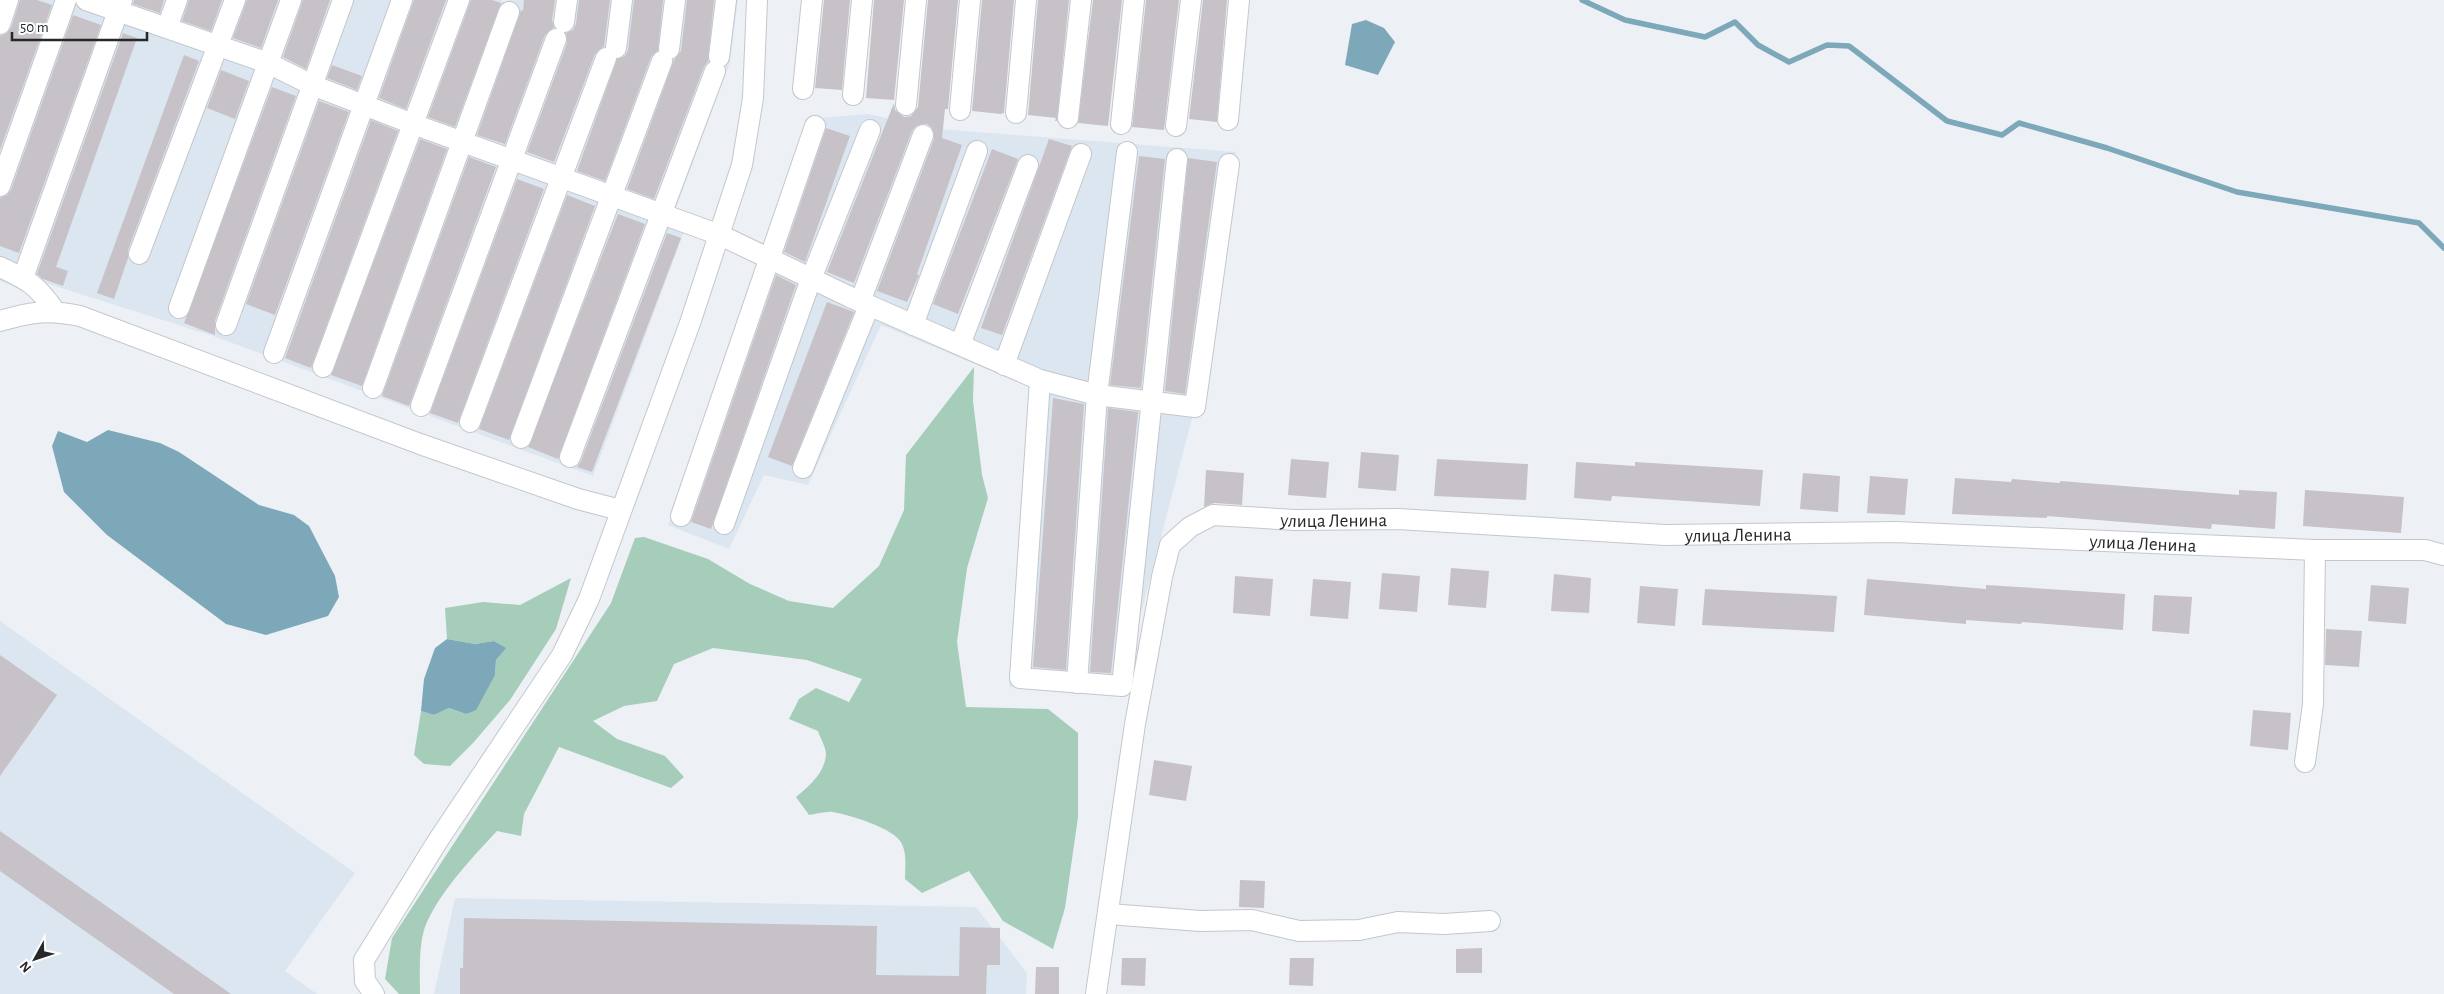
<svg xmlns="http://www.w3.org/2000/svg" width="2444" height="994" font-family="'Alegreya Sans',sans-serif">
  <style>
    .built { fill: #dce6f0 }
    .green { fill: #a5cdb9 }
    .water { fill: #7ca8ba }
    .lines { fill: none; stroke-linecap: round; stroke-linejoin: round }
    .stream { stroke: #7ca8ba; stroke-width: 5.5 }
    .building { fill: #c7c2c7 }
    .minor-casing { stroke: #c3c7cc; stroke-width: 22 }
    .minor { stroke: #fff; stroke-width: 20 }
    .labels { text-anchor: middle; stroke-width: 4; stroke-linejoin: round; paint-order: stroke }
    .street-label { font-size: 19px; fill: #27282a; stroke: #fdfeff }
  </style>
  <rect width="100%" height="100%" fill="#edf1f6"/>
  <!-- built -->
  <g class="built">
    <path d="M0 0H502L503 4 507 5 508 0H738L730 62 676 208 684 232 593 476 213 336 36 280 15 286 0 281Z"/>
    <path d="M868 114 938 129 1236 152 1195 407 1122 686 1009 687 1031 387 881 325 808 485 764 475 729 549 668 525 808 119Z"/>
    <path d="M0 621 355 873 285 971 317 994H0Z"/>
    <path d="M455 898 976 907 1027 973 1026 994H434Z"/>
  </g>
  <!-- green -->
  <g class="green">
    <path d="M974 367 973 401 982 475 988 498 967 568 957 642 966 707 1048 709 1078 733V817L1065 908 1053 949 1003 921 969 871 922 893 905 879C905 867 907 855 902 844 895 828 849 815 833 812 826 811 817 814 809 815L796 797C809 786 825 773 826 754 826 747 820 738 818 731L789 719 799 699 816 688 849 702 862 679 807 660 713 648 674 664 657 701 624 706 593 721 617 739 665 756 684 777 671 788 559 747 524 814 521 836 497 831C472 858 443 888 427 922 418 941 420 973 420 994H399L385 979 392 938 611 603 635 538 644 537 708 559 750 584 789 601 833 608 879 566 904 510 906 455Z"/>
    <path d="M571 578 556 629 510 700 473 743 450 766 424 764 414 755 421 711 434 715 449 708 466 714 495 675 496 660 505 648 494 641 475 644 447 639 445 608 483 602 520 605Z"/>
  </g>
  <!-- water -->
  <g class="water">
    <path d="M1366 20 1384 28 1395 42 1378 75 1345 65 1352 24Z"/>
    <path d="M108 430 160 443 179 452 259 505 294 515 309 526 335 576 339 597 328 616 266 635 226 624 107 535 64 492 52 446 58 431 87 442Z"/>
    <path d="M447 639 475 644 494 641 506 648 496 660 495 675 476 710 466 714 449 708 434 715 421 711 424 679 435 648Z"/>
  </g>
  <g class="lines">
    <!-- stream -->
    <path class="stream" d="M1582 0 1625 20 1705 37 1735 22 1758 45 1789 62 1827 45 1849 46 1947 121 2002 135 2019 123 2107 148 2237 192 2419 223 2444 248"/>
  </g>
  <!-- building -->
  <g class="building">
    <path d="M20 0H37L52 5 0 150V36L7 33 11 28Z"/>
    <path d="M134 0H164L160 13 133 4Z"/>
    <path d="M189 0H222L211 31 182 21Z"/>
    <path d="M247 0H278L261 48 233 38Z"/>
    <path d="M303 0H330L306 69 283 57Z"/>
    <path d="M414 0H446L406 109 379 98Z"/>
    <path d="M471 0H492L501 3 455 127 428 117Z"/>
    <path d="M524 0H555L552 20 554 27 545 35 505 144 477 135 521 10 523 11Z"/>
    <path d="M579 0H610L604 46 595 54 554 162 527 152 567 43 566 33 573 30 576 24Z"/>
    <path d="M634 0H663L658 50 651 57 605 181 577 171 617 59 625 56 628 50Z"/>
    <path d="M687 0H714L708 61 704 67 654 199 627 189 674 60 681 51Z"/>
    <path d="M824 0H850L842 90 815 88Z"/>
    <path d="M874 0H904L894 100 866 98Z"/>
    <path d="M928 0H958L948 109H945L942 138 962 145 917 274 919 275 907 302 877 291 934 139 932 128 927 124 916 126 912 131 854 283 827 272 894 103 895 110 904 117 911 116 918 107Z"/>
    <path d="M982 0H1014L1004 113 1001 114 972 111Z"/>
    <path d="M1038 0H1069L1057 121H1055L1056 118 1028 115Z"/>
    <path d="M1093 0H1122L1108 126 1078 123Z"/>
    <path d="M1146 0H1179L1164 130 1132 127Z"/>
    <path d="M1203 0H1227L1217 122 1189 119Z"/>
    <path d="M73 15 101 25 19 253 0 246V198L7 195 11 190Z"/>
    <path d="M123 33 137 38 56 267 68 271 63 286 43 279 37 274Z"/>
    <path d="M184 55 199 61 128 250V258L114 299 97 293Z"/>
    <path d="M332 65 362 76 357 90 327 78Z"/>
    <path d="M221 70 249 81 235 119 207 108Z"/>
    <path d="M272 87 296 96 215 321V335L184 323Z"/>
    <path d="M319 101 349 112 275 315 246 304Z"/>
    <path d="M371 120 398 131 311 368 285 358Z"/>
    <path d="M826 128 850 136 805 262 784 252Z"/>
    <path d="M420 139 447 149 362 386 331 375Z"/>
    <path d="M1049 139 1072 146 1002 335 981 328Z"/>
    <path d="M992 149 1018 159 958 314 933 304Z"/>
    <path d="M1139 156 1165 159 1141 388 1110 385Z"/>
    <path d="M469 157 496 167 409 406 382 396Z"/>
    <path d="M1188 158 1217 162 1185 394 1165 391Z"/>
    <path d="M517 179 544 189 458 423 430 413Z"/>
    <path d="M567 195 595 206 509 440 479 429Z"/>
    <path d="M618 214 645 224 558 459 528 447Z"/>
    <path d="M667 233 681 238 592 472 577 467 581 461Z"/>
    <path d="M776 275 796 285 711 529 691 522Z"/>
    <path d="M827 302 854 312 792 466 768 457Z"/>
    <path d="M1053 398 1084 404 1066 670 1033 667Z"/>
    <path d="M1108 408 1138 412 1111 673 1090 672Z"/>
    <path d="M1361 452 1399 455 1396 491 1358 488Z"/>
    <path d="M1291 459 1329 462 1326 498 1288 495Z"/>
    <path d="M1437 459 1528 464 1526 500 1434 496Z"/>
    <path d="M1576 462 1635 466V462L1763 470 1760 506 1612 496 1611 501 1574 498Z"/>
    <path d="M1206 470 1244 473 1242 505 1214 503 1204 507Z"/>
    <path d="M1803 473 1840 476 1838 512 1800 509Z"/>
    <path d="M1870 476 1908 479 1905 515 1867 513Z"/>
    <path d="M1955 478 2011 482 2012 479 2060 483V481L2239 495V490L2277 492 2275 529 2212 524 2211 529 2047 516V518L1952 514Z"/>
    <path d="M2305 490 2404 497 2401 533 2303 526Z"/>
    <path d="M1451 568 1489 571 1486 608 1448 605Z"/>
    <path d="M1382 573 1420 576 1417 612 1379 609Z"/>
    <path d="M1554 574 1591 578 1589 613 1551 611Z"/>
    <path d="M1235 576 1273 579 1270 616 1233 613Z"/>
    <path d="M1313 579 1351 582 1348 619 1310 616Z"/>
    <path d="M1867 579 1986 589V585L2125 594 2123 630 2022 622 2021 624 1966 620V624L1864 615Z"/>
    <path d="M2371 585 2409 588 2406 624 2368 621Z"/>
    <path d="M1640 586 1678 589 1675 626 1637 623Z"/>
    <path d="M1705 589 1837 596 1834 632 1702 625Z"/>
    <path d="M2154 595 2192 597 2189 634 2152 631Z"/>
    <path d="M2326 629 2362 631 2359 667 2325 665Z"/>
    <path d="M0 655 57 695 0 776Z"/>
    <path d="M2253 710 2291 713 2288 750 2250 746Z"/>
    <path d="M1154 760 1192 766 1186 801 1149 795Z"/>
    <path d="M0 831 231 994H174L0 871Z"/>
    <path d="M1240 880 1265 881 1264 908 1239 907Z"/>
    <path d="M464 918 877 926 876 975 959 976 960 927 1000 928V965H987L986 994H460V968H463Z"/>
    <path d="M1482 948V973H1456V949Z"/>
    <path d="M1122 958H1146L1145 986 1121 985Z"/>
    <path d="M1290 958H1314L1313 986 1289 985Z"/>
    <path d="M1036 967H1059V994H1035Z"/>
  </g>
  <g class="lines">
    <defs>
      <g id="minor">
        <path d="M86 0 268 63 312 85 413 124 720 235 850 297 1040 380 1097 395 1195 407 1229 164"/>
        <path d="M564 22 567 0"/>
        <path d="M0 24 8 0"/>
        <path d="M167 28 177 0"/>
        <path d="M616 48 622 0"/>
        <path d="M669 49 675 0"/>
        <path d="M719 57 726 0"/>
        <path d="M803 89 812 0"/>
        <path d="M853 95 862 0"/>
        <path d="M906 105 916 0"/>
        <path d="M960 110 970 0"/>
        <path d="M1016 113 1026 0"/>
        <path d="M1068 118 1081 0"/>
        <path d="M1228 120 1239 0"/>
        <path d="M1121 124 1134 0"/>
        <path d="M1176 126 1191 0"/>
        <path d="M0 186 66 0"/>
        <path d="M139 254 235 0"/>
        <path d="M0 267C28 280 37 285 55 311"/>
        <path d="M23 278 122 0"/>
        <path d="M860 302 923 135"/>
        <path d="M179 308 291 0"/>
        <path d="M0 321C31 312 48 309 80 316L420 444 578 499 620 510"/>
        <path d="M226 325 343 0"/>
        <path d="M913 325 977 151"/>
        <path d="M960 345 1028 165"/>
        <path d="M274 353 402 0"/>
        <path d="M1004 365 1081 154"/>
        <path d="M323 367 459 0"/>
        <path d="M1040 380 1020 678 1122 686 1177 159"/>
        <path d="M373 388 509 12"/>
        <path d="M421 406 556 39"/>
        <path d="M470 422 606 58"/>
        <path d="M521 438 662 61"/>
        <path d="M570 457 715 71"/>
        <path d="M803 468 869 306"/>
        <path d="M681 516 815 126"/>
        <path d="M724 524 811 279 870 130"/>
        <path d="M1077 683 1097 395 1127 152"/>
        <path d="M2305 762 2313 704 2315 550"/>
        <path d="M1109 914 1200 921 1252 920 1299 931 1359 930 1398 922 1444 924 1490 921"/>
        <path d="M374 994 365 981 364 960 437 842 562 655 589 599 690 323 742 165 753 98 757 0"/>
        <path id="s1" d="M1096 994 1135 724 1162 577 1170 545 1190 527 1213 515 1295 520 1398 519 1665 535 1895 532 2315 550H2425L2444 555"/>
      </g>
    </defs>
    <!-- minor casing -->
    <use href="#minor" class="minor-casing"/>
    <!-- minor -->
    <use href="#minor" class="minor"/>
  </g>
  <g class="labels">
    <!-- street labels -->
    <g class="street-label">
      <text dy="7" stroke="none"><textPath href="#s1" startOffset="629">улица Ленина</textPath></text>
      <text dy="7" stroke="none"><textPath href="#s1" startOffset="1034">улица Ленина</textPath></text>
      <text dy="7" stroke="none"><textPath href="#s1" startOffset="1439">улица Ленина</textPath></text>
    </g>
  </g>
  <!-- north arrow -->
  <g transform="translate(35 959) rotate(230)" stroke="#fdfeff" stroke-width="4" paint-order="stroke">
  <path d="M0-4L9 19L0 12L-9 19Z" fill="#27282a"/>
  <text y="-8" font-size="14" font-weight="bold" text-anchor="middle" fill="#27282a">N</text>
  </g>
  <!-- scale -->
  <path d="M12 32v8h135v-8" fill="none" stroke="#27282a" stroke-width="2.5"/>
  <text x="20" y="32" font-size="15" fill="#27282a" stroke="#fdfeff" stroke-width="4" paint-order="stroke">50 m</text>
</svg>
